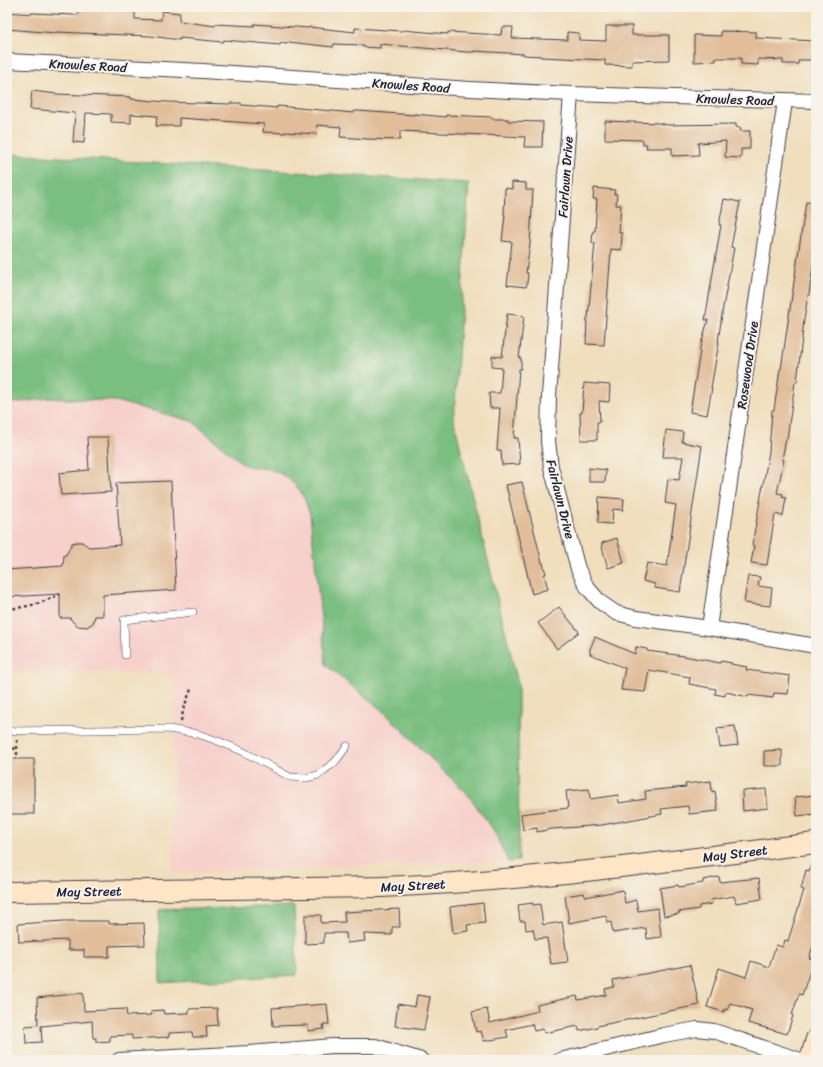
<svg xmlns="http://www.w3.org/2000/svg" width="823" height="1067" font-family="Sriracha,sans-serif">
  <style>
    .built { fill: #f7d0cb }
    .forest { fill: #7abe80; stroke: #4e705e }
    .building { fill: #e1bd9a }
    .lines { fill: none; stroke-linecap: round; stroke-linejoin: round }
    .lane-casing { stroke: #413e4e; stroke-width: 8 }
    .street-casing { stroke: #413e4e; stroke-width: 16 }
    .secondary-casing { stroke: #413e4e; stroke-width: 22 }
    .path { stroke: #413e4e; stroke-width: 2.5; stroke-dasharray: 3 3; stroke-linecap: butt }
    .lane { stroke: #fff; stroke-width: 7 }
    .street { stroke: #fff; stroke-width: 14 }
    .secondary { stroke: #fde5c5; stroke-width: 20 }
    .labels { text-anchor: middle; stroke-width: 4; stroke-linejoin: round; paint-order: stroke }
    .street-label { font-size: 13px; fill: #22223b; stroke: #f7f3e8 }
  </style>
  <rect width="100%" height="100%" fill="#f7f3e8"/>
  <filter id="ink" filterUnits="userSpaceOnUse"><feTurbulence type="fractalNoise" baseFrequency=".025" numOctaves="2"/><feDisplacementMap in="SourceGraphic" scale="8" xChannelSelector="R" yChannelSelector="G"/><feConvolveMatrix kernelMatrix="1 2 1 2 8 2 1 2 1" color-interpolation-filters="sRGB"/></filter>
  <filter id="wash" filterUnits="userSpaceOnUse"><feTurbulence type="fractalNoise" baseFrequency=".012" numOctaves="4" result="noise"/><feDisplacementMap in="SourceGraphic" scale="16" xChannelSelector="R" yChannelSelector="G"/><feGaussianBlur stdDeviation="0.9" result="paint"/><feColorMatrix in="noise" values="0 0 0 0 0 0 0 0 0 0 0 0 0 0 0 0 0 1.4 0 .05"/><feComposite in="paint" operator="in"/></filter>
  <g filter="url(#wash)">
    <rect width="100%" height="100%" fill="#f0debc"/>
    <!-- built -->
    <path class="built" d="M11 154 469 183 454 421 503 620 518 683 519 861 173 872 174 675 143 672 7 671V194H8Z"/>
    <!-- forest -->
    <g class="forest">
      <path d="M11 154 469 183 454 421 518 683 519 861 508 862 494 831 469 796 385 713 326 665 310 514C307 508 306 501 303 496 297 484 281 471 268 469 259 468 251 468 243 464L192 421 115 401 49 398 7 404V194H8Z"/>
      <path d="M294 906 297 975 160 983 159 910Z"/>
    </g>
    <g id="blocks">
      <!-- building -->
      <g class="building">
        <path d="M79 7H104V9L135 12V19L161 20 162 11 180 13 179 21 215 26V24L254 26V24L309 28V27L355 32V28L402 31 403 30 448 34V32L501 35 502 27H513L512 38 567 40V32L579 33V40L606 41V26H632V35H669V60L632 61V66L605 65V60L541 57V56L524 55V54L474 51V52H467L380 44V48L363 47V45L334 44 333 47 288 42 287 44 281 43 280 45 224 40 223 42 180 38V40L150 36 56 32V33L7 29V12L32 14V13L72 15H78Z"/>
        <path d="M721 31 756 32V38L816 41V60H799L798 64H783V60L758 59V65L741 64V58H716V61L694 62V35L721 36Z"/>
        <path d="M32 91 57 94 131 97V99L167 102 230 104V103H241V105L277 108V106L354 113V111H358L414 115V114L446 117V115L492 117V119H508V121L543 122 542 147H524L525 137 400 131V140L368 139 340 137 341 127 317 125 316 134 285 132V133L263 132 264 124 179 118V126H156L157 116 131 114V123L111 122V114L86 113 84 143 73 142 75 113 30 109Z"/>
        <path d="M605 121 659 123 667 125 736 124V127L741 128 740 131H750V149H741V158L725 157 726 141 698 143 699 155 672 156V148H646L647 144H643V140L605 139Z"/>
        <path d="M512 182 526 183V190H533L530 243 526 273H528L527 284 526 287 507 285 512 242 502 241 505 215H504L505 188 512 189Z"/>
        <path d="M594 188 615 190 614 194H617L616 205H621L619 233H622L621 250 611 249 604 345 586 344 587 318H588L595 243H592L593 231H595L597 199H593Z"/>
        <path d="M724 199 740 202 731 247 734 248 723 307 718 342H719L711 388H712L707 415 690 412 700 351H699L708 320H705L721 225H719Z"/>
        <path d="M806 202 816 203V257L814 256 809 295H808L804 320 797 382H795L787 439H786L782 459 784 460 777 493 783 494 782 497 786 498 783 516 775 514 767 565 751 563 754 546 752 545 769 452 772 410H774L780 369H781Z"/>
        <path d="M507 314 524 316 519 358H521V369H519L514 438H518L520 464 502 465 501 450H497L500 408H490L489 393H500L502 368 492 367V356L502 357Z"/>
        <path d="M584 383 610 385 609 402 599 401 600 422H597V440H581L580 413H582Z"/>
        <path d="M666 430 683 432 682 442 702 446 680 592 655 588V584L643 581 647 563 667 566 676 505 665 503 668 479 679 480 683 457H663Z"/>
        <path d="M87 437H108L111 492 61 495 59 473 89 470Z"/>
        <path d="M589 468 606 470 605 482H589Z"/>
        <path d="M171 481 176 590 103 595V616H95L93 623 87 627 78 626 73 622 70 618H60V594L7 597V570L63 566 64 555H66L72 543 77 542H82L89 547 120 545 116 483Z"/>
        <path d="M522 482 542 563H543L546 574H544L548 589 532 594 506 485Z"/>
        <path d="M599 497 624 499 623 510 613 509 612 524 598 523Z"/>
        <path d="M617 538 624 563 608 568 602 547V543Z"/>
        <path d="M748 576 760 577 758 586 772 588 770 606 744 603Z"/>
        <path d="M559 607 579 632 557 649 538 623Z"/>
        <path d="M595 637 635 654 636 647 647 649V651L684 656 720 663 721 661 732 663 731 664 747 667 746 670 790 676 788 694 774 693 773 698 748 695V697L726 692 725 696 715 694 716 689 689 684 690 677 649 670 645 692 621 690 625 668 590 654V649Z"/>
        <path d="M735 726 738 745 720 747 717 728Z"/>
        <path d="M782 750V766H764V751Z"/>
        <rect x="7" y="759" width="27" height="55"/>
        <path d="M711 781 712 792 715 791 718 811 689 814 688 806 661 809 662 814 602 825 552 829 537 832V828L523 830 521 814 568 808 566 791 589 789 590 799 618 795 619 803 646 799 645 791 686 787 685 784Z"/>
        <path d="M766 789 768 808 743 811 742 791Z"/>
        <path d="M816 795V814L797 816 795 797Z"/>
        <path d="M813 859 816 860V937L809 958 814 959 802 995 799 994 792 1015 793 1016 787 1034 748 1023 752 1010 730 1003 727 1010 724 1009V1012L707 1007 719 968 746 977 751 961 769 967 776 945 783 947 785 940 788 941 804 890 801 889 806 870 809 871Z"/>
        <path d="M719 877 720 882 759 878 762 899 736 903 734 896 711 900 712 904 699 906V909L678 912 679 914 664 916 660 888 678 885 679 887 703 883V880Z"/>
        <path d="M623 890 625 903 636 900 638 911 658 908 661 937 647 939 646 928 613 933 611 922 607 923 606 916 569 923 565 896 584 893 585 897Z"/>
        <path d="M483 903 485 923 467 925 468 931 453 933 450 907Z"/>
        <path d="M533 903V905L540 904 543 925 562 922 568 962 551 964 547 938 535 939 533 929 526 930 525 921H520L518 905Z"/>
        <path d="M399 909 400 927H392V935L364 934 365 941 347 943 346 933H324V943L305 944V915H321V923L345 922 344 912Z"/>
        <path d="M64 921H109V924L144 923 145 945 109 946V957H84V950H68V940L19 942 18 924Z"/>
        <path d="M690 965 699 1005 597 1026V1027L579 1031 578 1026 544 1033 543 1029 534 1031 532 1024 506 1030 508 1037 484 1041 481 1031 476 1032 472 1012 487 1009 490 1023 538 1011 537 1005 577 996 578 1000 606 995 605 989 614 987 613 980Z"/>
        <path d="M83 993 84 1011 126 1009 127 1016 152 1015 151 1011 163 1010 164 1014 186 1013H189V1009L217 1008 218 1025 206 1026 207 1037H193L192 1032 169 1033V1037L132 1039V1035L110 1036V1041L96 1042V1038H93L92 1021 41 1026 42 1042 26 1043 25 1026 38 1025 37 998Z"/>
        <path d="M417 995 430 997 424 1030 395 1026 398 1004 415 1007Z"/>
        <path d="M327 1004 329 1024H323L324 1029 308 1031V1025L273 1026 272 1008Z"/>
      </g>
    </g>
  </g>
  <g filter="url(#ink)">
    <use href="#blocks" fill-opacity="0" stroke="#413e4e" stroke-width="1"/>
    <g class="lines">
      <defs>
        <g id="lane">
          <path d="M125 655 124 620 193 612"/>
          <path d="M7 731 169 729 198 734 218 741 242 751 290 777 306 778 318 775 335 762 347 746"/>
        </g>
        <g id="street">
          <path d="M7 61 203 71 470 89 571 94 816 101"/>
          <path d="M571 94 549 396 548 441 551 467 578 569 587 587 600 602 616 613 636 618 709 628 816 646"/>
          <path d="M709 628 785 101"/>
          <path d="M119 1060 249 1053 333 1046H375L421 1060"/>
          <path d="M560 1060 664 1035 697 1029 714 1031 800 1060"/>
        </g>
        <g id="secondary">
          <path d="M7 892 381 887C527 881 671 861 816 843"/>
          <path d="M810 1060 816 1039"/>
        </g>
      </defs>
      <!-- lane casing -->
      <use href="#lane" class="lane-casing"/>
      <!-- street casing -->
      <use href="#street" class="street-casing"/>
      <!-- secondary casing -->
      <use href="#secondary" class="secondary-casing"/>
      <!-- path -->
      <g class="path">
        <path d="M7 609C28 607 41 604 60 594"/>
        <path d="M181 721 184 707 192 687"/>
        <path d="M17 740V759"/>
        <path d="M7 746 18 750"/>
      </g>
      <!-- lane -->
      <use href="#lane" class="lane"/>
      <!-- street -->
      <use href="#street" class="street"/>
      <!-- secondary -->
      <use href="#secondary" class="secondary"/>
    </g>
  </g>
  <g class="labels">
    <!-- street labels -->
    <g class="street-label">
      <text transform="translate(88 65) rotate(3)" y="5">Knowles Road</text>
      <text transform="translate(411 85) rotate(4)" y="5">Knowles Road</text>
      <text transform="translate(735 99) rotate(2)" y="5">Knowles Road</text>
      <text transform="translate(565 177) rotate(-86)" y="5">Fairlawn Drive</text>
      <text transform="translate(747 365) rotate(-82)" y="5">Rosewood Drive</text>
      <text transform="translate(561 499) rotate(76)" y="5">Fairlawn Drive</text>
      <text transform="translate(735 853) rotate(-7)" y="5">May Street</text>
      <text transform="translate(413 885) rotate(-3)" y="5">May Street</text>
      <text transform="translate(89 891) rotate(-1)" y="5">May Street</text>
    </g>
  </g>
  <!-- margin -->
  <rect width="823" height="1067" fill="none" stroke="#f7f3e8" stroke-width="24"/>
</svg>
